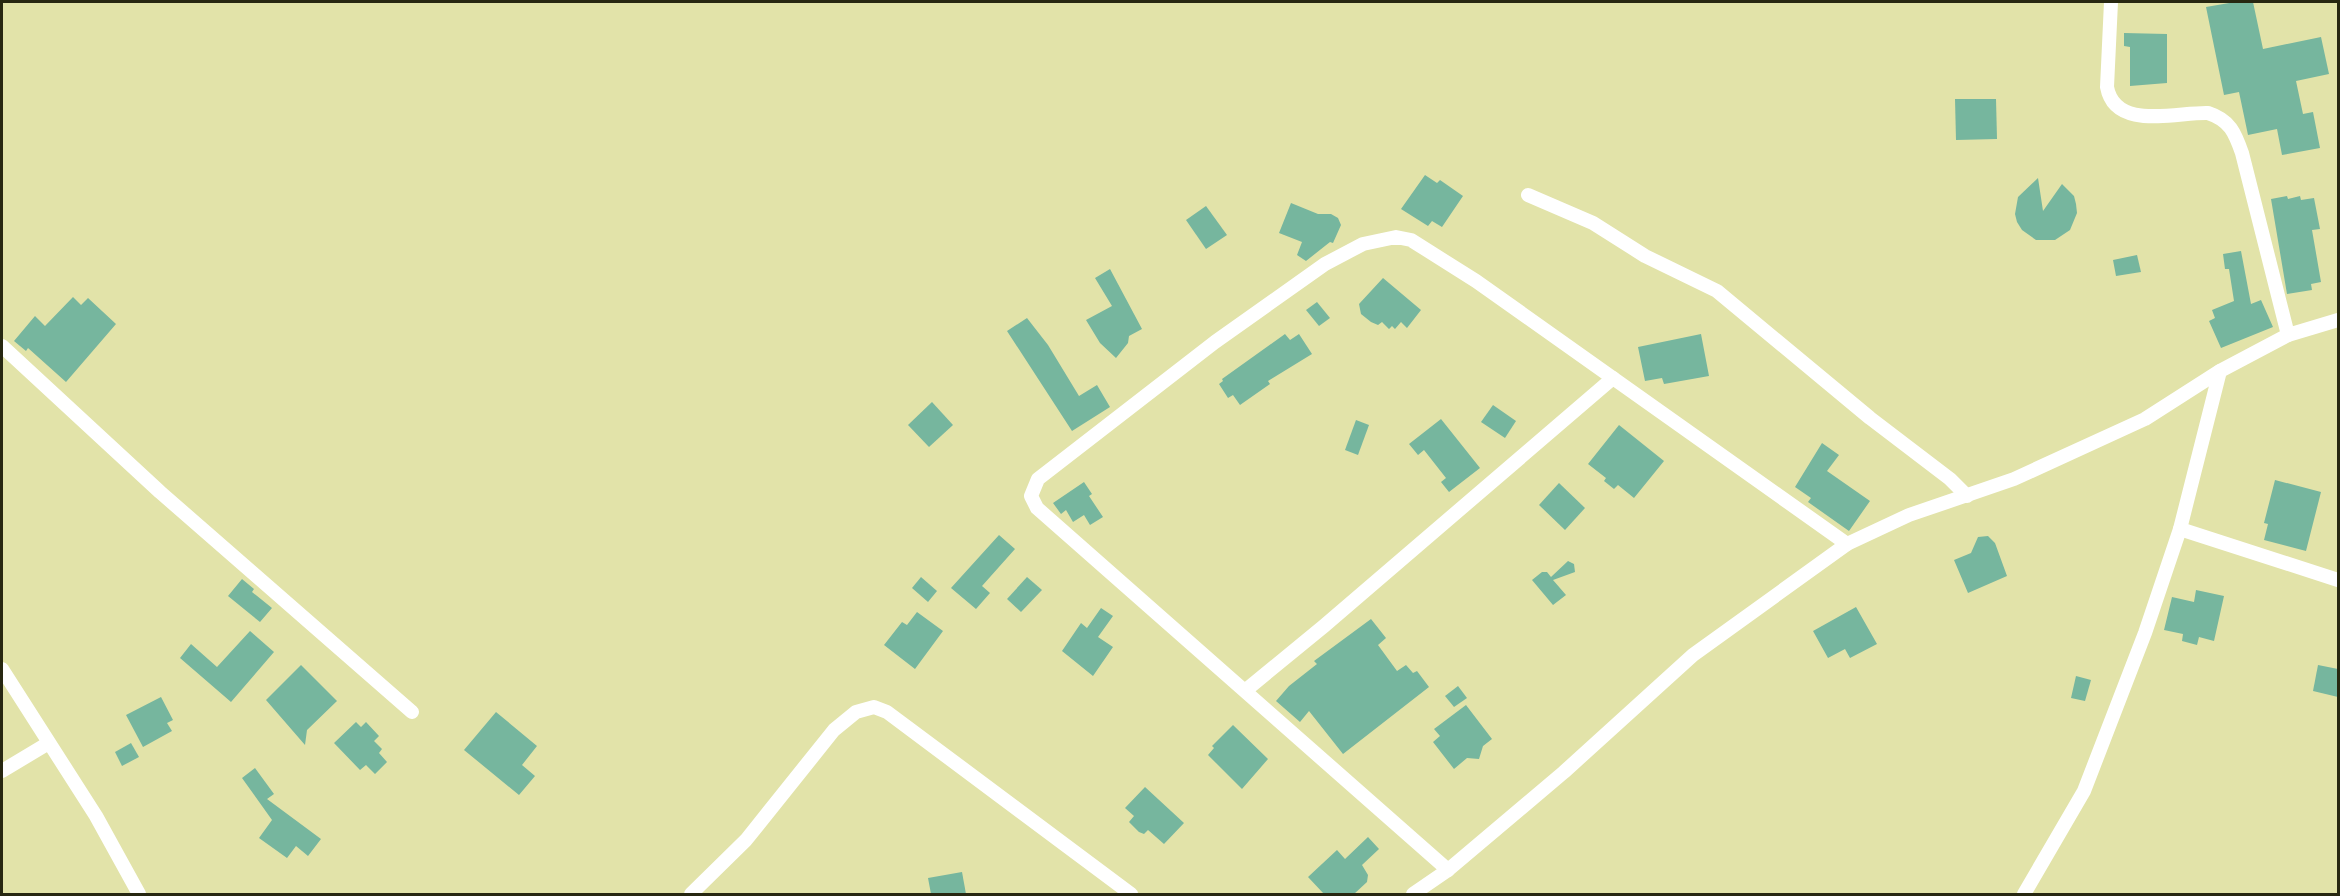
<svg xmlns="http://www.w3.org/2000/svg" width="2340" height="896" font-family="Cabin,sans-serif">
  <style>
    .building { fill: #76b69e }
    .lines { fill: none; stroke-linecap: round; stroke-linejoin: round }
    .minor { stroke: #fff; stroke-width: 14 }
  </style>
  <rect width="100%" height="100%" fill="#e2e3a9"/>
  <!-- building -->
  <g class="building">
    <path d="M2235 2H2253L2263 49 2321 37 2329 74 2296 81 2303 114 2313 112 2320 148 2282 155 2277 129 2248 135 2239 92 2224 95 2206 7Z"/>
    <path d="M2124 33 2167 34V83L2130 86V47L2124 46Z"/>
    <path d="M1955 99H1996L1997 139 1956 140Z"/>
    <path d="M1425 175 1437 183 1440 180 1463 196 1442 227 1432 221 1428 226 1401 209Z"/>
    <path d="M2038 178 2043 211 2062 184 2074 196 2076 204 2077 213 2070 230 2055 240H2036L2022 230 2017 222 2015 214 2018 197Z"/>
    <path d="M2287 196 2288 199 2300 196 2301 200 2314 198 2320 229 2312 230 2321 282 2311 284 2312 290 2287 294 2271 199Z"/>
    <path d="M1291 203 1318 214H1331L1338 218 1341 225 1333 243 1330 242 1306 261 1297 255 1302 242 1279 233Z"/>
    <path d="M1206 206 1227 235 1206 249 1186 220Z"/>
    <path d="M2241 251 2251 304 2261 300 2273 327 2221 348 2209 321 2215 318 2212 310 2234 301 2229 269H2225L2223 254Z"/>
    <path d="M2137 255 2141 272 2116 276 2113 260Z"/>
    <path d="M1110 269 1142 329 1129 336 1128 343 1116 358 1100 343 1086 320 1112 306 1095 278Z"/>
    <path d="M1383 278 1421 310 1407 328 1401 322 1395 329 1392 326 1389 329 1382 322 1378 325 1371 322 1361 314 1359 304Z"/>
    <path d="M73 297 81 305 88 298 116 324 66 382 28 348 26 351 14 341 35 316 45 326Z"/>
    <path d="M1317 302 1330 318 1319 326 1306 310Z"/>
    <path d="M1027 318 1048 345 1079 396 1097 385 1110 407 1072 431 1007 331Z"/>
    <path d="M1285 334 1290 340 1299 334 1312 354 1268 381 1270 384 1240 405 1233 395 1228 398 1219 384 1223 381 1222 379Z"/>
    <path d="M1701 334 1709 376 1664 384 1662 378 1645 381 1638 347Z"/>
    <path d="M932 402 953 425 929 447 908 425Z"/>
    <path d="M1493 405 1516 421 1505 438 1481 422Z"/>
    <path d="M1441 419 1480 468 1449 492 1441 482 1446 478 1424 450 1418 455 1409 444Z"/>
    <path d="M1356 420 1369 425 1358 455 1345 450Z"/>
    <path d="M1619 425 1664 461 1634 498 1618 485 1614 489 1604 481 1606 478 1588 464Z"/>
    <path d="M1822 443 1839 455 1827 471 1870 501 1849 531 1808 502 1811 498 1795 487Z"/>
    <path d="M2275 480 2321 492 2306 551 2264 540 2268 524 2264 523Z"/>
    <path d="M1084 482 1092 494 1089 496 1103 517 1090 525 1084 515 1073 522 1066 510 1061 514 1053 503Z"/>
    <path d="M1559 483 1585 508 1565 530 1539 505Z"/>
    <path d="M999 535 1015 549 982 586 990 593 976 609 951 588Z"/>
    <path d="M1988 536 1995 543 2007 576 1968 593 1954 560 1971 553 1978 537Z"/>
    <path d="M1568 561 1574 564 1575 572 1553 580 1566 595 1553 605 1532 580 1542 572H1547L1551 577Z"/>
    <path d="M921 577 937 591 928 602 912 588Z"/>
    <path d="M1027 577 1042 590 1021 612 1007 599Z"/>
    <path d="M242 579 254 589 252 592 272 608 260 622 228 596Z"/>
    <path d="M2196 590 2224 596 2214 641 2199 637 2197 645 2182 641 2183 634 2164 630 2172 597 2194 602Z"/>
    <path d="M1856 607 1877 644 1850 658 1845 649 1828 658 1813 631Z"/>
    <path d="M1101 608 1113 616 1098 637 1113 647 1093 676 1062 651 1081 623 1087 628Z"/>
    <path d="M917 612 943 631 915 669 884 645 902 622 907 625Z"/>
    <path d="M1371 619 1386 638 1378 645 1397 671 1406 665 1413 673 1417 671 1429 687 1343 754 1309 711 1300 722 1276 701 1289 686 1317 664 1314 661Z"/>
    <path d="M250 631 274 652 231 702 180 658 191 644 217 667Z"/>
    <path d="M301 665 337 701 307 730 305 745 266 700Z"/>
    <path d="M2318 665 2338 669V697L2313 691Z"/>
    <path d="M2076 676 2091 680 2085 701 2071 698Z"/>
    <path d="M1458 686 1467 698 1454 707 1445 696Z"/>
    <path d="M161 697 173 720 167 723 172 731 143 747 126 715Z"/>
    <path d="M1466 705 1492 739 1483 746 1479 759 1467 758 1454 769 1433 742 1440 736 1434 729Z"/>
    <path d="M496 712 537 746 522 765 535 776 519 795 464 750Z"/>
    <path d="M356 722 361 727 366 722 379 736 374 741 382 749 379 753 387 762 375 774 366 765 360 770 334 743Z"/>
    <path d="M1233 725 1268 759 1242 789 1208 755 1214 748 1212 746Z"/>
    <path d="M131 743 139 757 122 766 115 752Z"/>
    <path d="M255 768 274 794 267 799 321 839 308 856 296 846 287 858 259 838 272 820 242 778Z"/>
    <path d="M1145 787 1184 823 1164 844 1148 830 1144 834 1139 832 1129 822 1134 816 1125 808Z"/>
    <path d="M1368 837 1379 849 1362 865 1368 875 1367 882 1354 894H1324L1308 877 1337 850 1345 859Z"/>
    <path d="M962 872 966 894H931L928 878Z"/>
  </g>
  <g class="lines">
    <!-- minor -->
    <g class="minor">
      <path d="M2111 2 2107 87C2115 131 2176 112 2208 113 2230 120 2235 133 2242 153L2288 335 2338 320"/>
      <path d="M1528 195 1593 223 1645 256 1717 291 1870 418 1950 479 1967 496"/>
      <path d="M2 346 160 492 412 712"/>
      <path d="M2180 529 2338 580"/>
      <path d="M2 669 96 816 139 894"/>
      <path d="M1246 690 1324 626 1613 378"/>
      <path d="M2 771 47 744"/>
      <path d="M1448 870 1037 508 1031 496 1038 479 1215 342 1325 264 1363 244 1396 237 1411 240 1476 281 1847 544"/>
      <path d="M691 894 746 840 834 730 856 712 874 707 887 712 1131 894"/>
      <path d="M1413 894 1448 870 1564 772 1693 655 1847 544 1909 515 2014 479 2145 419 2220 371 2288 335"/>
      <path d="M2024 894 2084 791 2145 633 2180 529 2220 371"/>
    </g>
  </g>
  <!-- border -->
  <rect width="2340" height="896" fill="none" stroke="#272711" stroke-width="6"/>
</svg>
